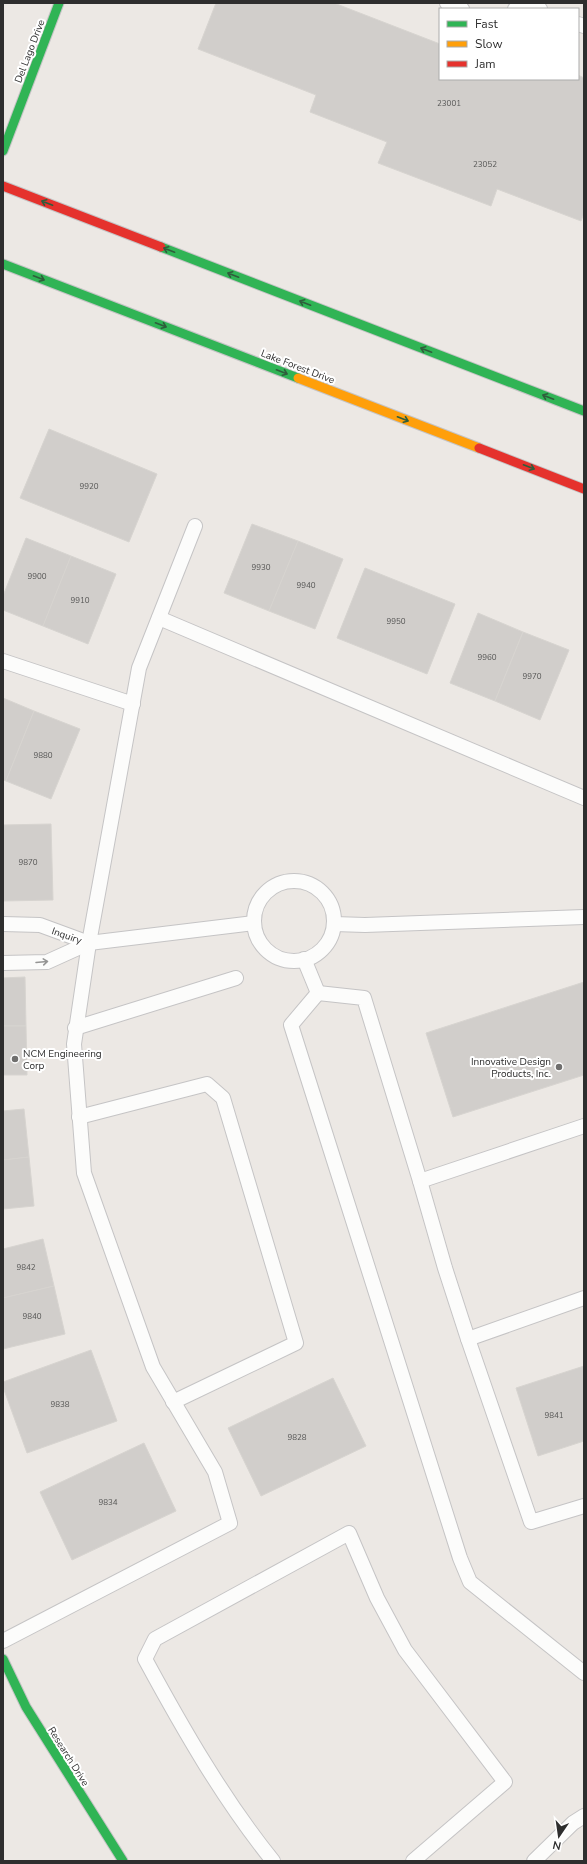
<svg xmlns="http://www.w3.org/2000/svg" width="587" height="1864" font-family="'Nunito Sans',sans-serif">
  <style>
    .building { fill: #d1cecb; stroke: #d7d4d0 }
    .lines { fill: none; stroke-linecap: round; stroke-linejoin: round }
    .lane-casing { stroke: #c5c4c5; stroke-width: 16 }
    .fast-casing { stroke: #c5c4c5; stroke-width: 11 }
    .slow-casing { stroke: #c5c4c5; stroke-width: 11 }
    .jam-casing { stroke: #c5c4c5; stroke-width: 11 }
    .lane { stroke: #fcfcfb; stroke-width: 14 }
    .fast { stroke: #30b455; stroke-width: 9 }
    .slow { stroke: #ff9f0a; stroke-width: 9 }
    .jam { stroke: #e5322d; stroke-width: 9 }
    .oneway { stroke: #2f5d3c }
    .oneway2 { stroke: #959594 }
    .poi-dot { fill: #706f6e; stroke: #fff; stroke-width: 1.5 }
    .labels { text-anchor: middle; stroke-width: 4; stroke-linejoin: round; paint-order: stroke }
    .number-label { font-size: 8px; fill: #585857 }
    .street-label { font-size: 10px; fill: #2e2e2e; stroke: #fff }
    .poi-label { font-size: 10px; fill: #2e2e2e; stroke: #fff; text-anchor: start }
  </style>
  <rect width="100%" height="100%" fill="#ece8e4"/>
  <!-- building -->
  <g class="building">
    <path d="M216 3H334L440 44V79H578V75L584 78V213L581 221 497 189 491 206 378 163 387 142 310 112 316 95 198 49Z"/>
    <path d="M49 429 157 474 129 542 20 498Z"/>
    <path d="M252 524 298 541 269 611 224 593Z"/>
    <path d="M26 538 71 556 43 626 3 610V596Z"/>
    <path d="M298 541 343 559 315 629 269 611Z"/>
    <path d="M71 556 116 574 88 644 43 626Z"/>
    <path d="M365 568 455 604 427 674 337 638Z"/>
    <path d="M478 613 523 632 495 701 450 683Z"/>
    <path d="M523 632 569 650 540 720 495 701Z"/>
    <path d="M3 698 34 711 6 781 3 780Z"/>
    <path d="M34 711 80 729 51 799 6 781Z"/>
    <path d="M51 824 53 900 3 901V825Z"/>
    <path d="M25 977 26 1026H3V978Z"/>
    <path d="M584 982V1075L453 1117 426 1033Z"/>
    <path d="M3 1026H26L27 1075H3Z"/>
    <path d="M24 1109 29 1157 3 1160V1111Z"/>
    <path d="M29 1157 34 1206 3 1209V1160Z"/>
    <path d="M43 1239 54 1286 3 1298V1249Z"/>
    <path d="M54 1286 65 1334 3 1349V1298Z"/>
    <path d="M91 1350 117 1421 27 1453 3 1387V1382Z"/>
    <path d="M584 1366V1441L538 1456 516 1388Z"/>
    <path d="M333 1378 366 1446 261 1496 228 1428Z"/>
    <path d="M144 1443 176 1511 72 1560 40 1492Z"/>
  </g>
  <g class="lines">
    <defs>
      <g id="lane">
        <path d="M447 3 462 9"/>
        <path d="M515 9 528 4 540 9"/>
        <path d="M578 24 584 26"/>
        <path d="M159 618 584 798"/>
        <path d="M3 661 133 704"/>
        <circle cx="294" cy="921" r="40"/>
        <path d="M3 924 40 925 89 943"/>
        <path d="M334 924 365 925 584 917"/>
        <path d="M304 959 318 993"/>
        <path d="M3 963 47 962 89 943 254 923"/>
        <path d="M318 993 291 1025 460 1558 470 1582 584 1673"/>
        <path d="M318 993 364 998 420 1181 584 1126"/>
        <path d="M75 1028 236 978"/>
        <path d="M79 1117 207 1084 223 1098 296 1343 173 1402"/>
        <path d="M420 1181 445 1268 468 1339"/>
        <path d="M584 1298 468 1339 531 1522 584 1506"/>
        <path d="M3 1641 230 1523 215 1472 153 1367 84 1173 74 1044 89 943 139 668 195 526"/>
        <path d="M273 1861C223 1799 183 1729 145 1659L155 1639 349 1533 377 1598 405 1650 505 1782 413 1861"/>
        <path d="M534 1861 573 1823 584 1816"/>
      </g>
      <g id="fast">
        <path d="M3 151 59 3"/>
        <path d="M161 247 584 411"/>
        <path d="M3 264 298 378"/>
        <path d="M3 1659 26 1707 123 1861"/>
      </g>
      <path id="slow" d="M298 378 479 448"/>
      <g id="jam">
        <path d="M3 186 161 247"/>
        <path d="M479 448 584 489"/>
      </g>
    </defs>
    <!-- lane casing -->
    <use href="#lane" class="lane-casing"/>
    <!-- fast casing -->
    <use href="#fast" class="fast-casing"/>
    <!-- slow casing -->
    <use href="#slow" class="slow-casing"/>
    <!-- jam casing -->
    <use href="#jam" class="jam-casing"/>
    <!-- lane -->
    <use href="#lane" class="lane"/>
    <!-- fast -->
    <use href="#fast" class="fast"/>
    <!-- slow -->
    <use href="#slow" class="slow"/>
    <!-- jam -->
    <use href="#jam" class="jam"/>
  </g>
  <!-- one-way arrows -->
  <defs><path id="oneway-shaft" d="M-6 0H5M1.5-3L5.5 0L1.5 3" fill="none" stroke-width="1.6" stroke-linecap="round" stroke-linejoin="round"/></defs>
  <g class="oneway">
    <use href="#oneway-shaft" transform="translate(47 203) rotate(-159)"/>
    <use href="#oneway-shaft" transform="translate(169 250) rotate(-159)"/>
    <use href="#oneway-shaft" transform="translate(233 275) rotate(-159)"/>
    <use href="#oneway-shaft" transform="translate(39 278) rotate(21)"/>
    <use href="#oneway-shaft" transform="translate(305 303) rotate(-159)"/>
    <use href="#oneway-shaft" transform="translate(161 325) rotate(21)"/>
    <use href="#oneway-shaft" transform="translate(426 350) rotate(-159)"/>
    <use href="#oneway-shaft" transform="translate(282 372) rotate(21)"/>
    <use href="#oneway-shaft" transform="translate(548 397) rotate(-159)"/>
    <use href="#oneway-shaft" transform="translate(403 419) rotate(21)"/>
    <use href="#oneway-shaft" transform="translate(529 467) rotate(21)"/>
  </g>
  <use class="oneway2" href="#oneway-shaft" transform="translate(42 962) rotate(-5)"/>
  <!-- markers -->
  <g class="poi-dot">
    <circle cx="15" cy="1059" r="4"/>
    <circle cx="559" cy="1067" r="4"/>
  </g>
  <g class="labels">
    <!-- number labels -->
    <g class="number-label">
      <text x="449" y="106">23001</text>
      <text x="485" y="167">23052</text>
      <text x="89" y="489">9920</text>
      <text x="261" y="570">9930</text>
      <text x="37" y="579">9900</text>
      <text x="306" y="588">9940</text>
      <text x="80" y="603">9910</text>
      <text x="396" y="624">9950</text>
      <text x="487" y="660">9960</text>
      <text x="532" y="679">9970</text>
      <text x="43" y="758">9880</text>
      <text x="28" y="865">9870</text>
      <text x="26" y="1270">9842</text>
      <text x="32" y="1319">9840</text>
      <text x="60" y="1407">9838</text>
      <text x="554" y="1418">9841</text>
      <text x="297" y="1440">9828</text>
      <text x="108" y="1505">9834</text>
    </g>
    <!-- street labels -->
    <g class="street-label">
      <text transform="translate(29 51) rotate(-69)" y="4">Del Lago Drive</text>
      <text transform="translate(298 366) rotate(21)" y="4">Lake Forest Drive</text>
      <text transform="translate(67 935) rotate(19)" y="4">Inquiry</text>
      <text transform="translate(69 1756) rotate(58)" y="4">Research Drive</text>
    </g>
    <!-- poi labels -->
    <g class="poi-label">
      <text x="23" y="1057">NCM Engineering<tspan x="23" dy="12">Corp</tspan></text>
      <text x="551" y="1065" text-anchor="end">Innovative Design<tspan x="551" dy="12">Products, Inc.</tspan></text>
    </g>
  </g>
  <!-- border -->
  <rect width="587" height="1864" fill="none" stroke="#2e2e2e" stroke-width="8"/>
  <!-- legend -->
  <rect x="439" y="8" width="140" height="72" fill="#ffffff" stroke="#ababab"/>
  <rect x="447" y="21" width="20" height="6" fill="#30b455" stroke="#ababab"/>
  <text x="475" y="28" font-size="12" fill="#2e2e2e">Fast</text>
  <rect x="447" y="41" width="20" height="6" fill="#ff9f0a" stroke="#ababab"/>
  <text x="475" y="48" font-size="12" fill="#2e2e2e">Slow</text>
  <rect x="447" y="61" width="20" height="6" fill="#e5322d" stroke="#ababab"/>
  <text x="475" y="68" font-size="12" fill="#2e2e2e">Jam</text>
  <!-- north arrow -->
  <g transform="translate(559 1836) rotate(193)" stroke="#ffffff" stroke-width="3" paint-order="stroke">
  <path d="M0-3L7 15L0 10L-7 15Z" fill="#2e2e2e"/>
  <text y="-6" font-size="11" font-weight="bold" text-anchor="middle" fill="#2e2e2e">N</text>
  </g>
</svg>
